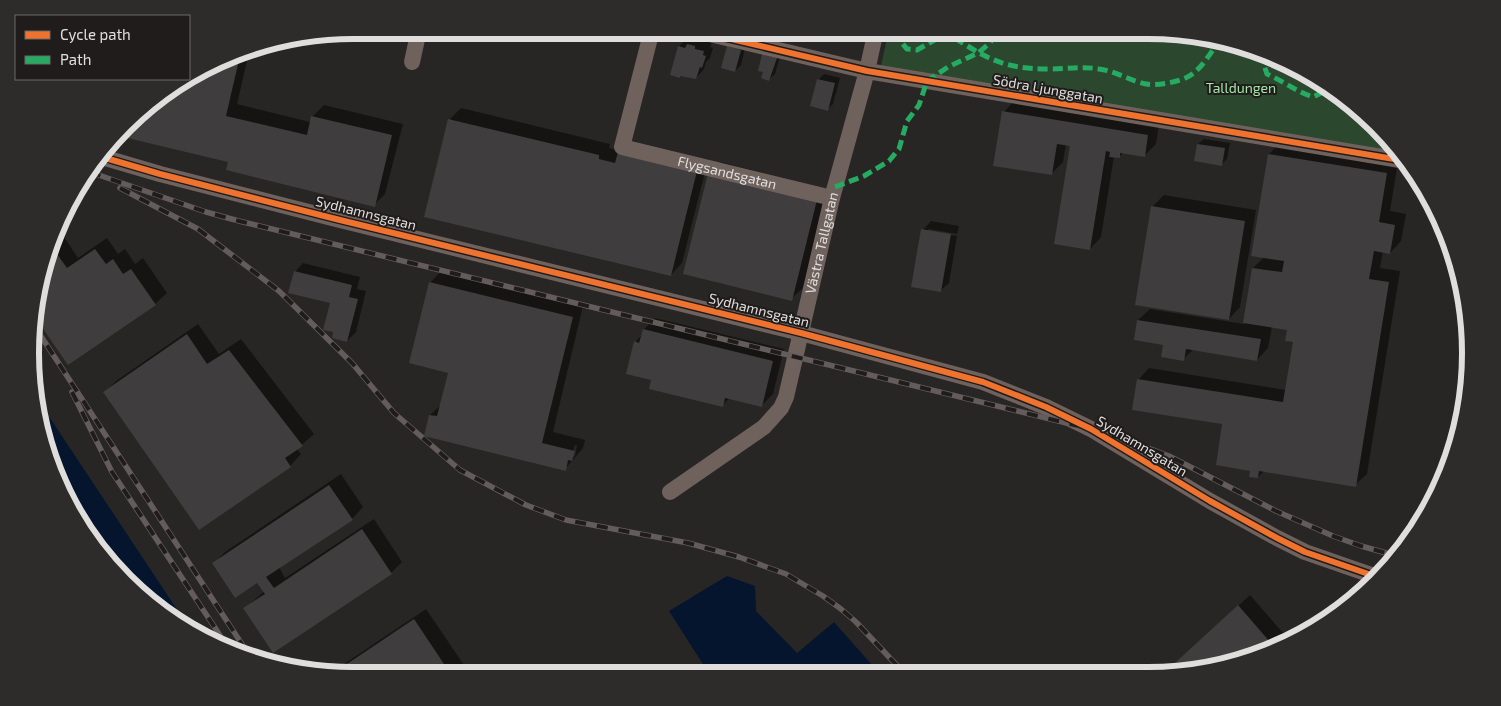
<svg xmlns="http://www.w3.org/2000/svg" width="1501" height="706" font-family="'Exo 2',sans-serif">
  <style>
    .green { fill: #2b472e }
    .water { fill: #04152d }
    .shadow { fill: #0007; fill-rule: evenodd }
    .building { fill: #3f3d3d }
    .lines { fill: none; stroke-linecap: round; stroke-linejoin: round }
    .minor { stroke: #6f625d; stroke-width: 16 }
    .rail-casing { stroke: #635c5b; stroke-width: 5.5 }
    .rail { stroke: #1f1c1b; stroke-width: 4; stroke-dasharray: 11; stroke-linecap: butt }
    .quiet { stroke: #26ab63; stroke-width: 5; stroke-dasharray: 10 5; stroke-linecap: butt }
    .cycleway-casing { stroke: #1f1c1b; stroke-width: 9 }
    .cycleway { stroke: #ef722f; stroke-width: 6 }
    .labels { text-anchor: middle; stroke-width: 4; stroke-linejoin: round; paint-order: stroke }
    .park-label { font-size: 14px; fill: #a3e6a8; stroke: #1f1c1b }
    .street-label { font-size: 14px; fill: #e0dedd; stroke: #1f1c1b }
    .rim { fill: none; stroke: #e0dedd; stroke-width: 6 }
  </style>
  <rect width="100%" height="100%" fill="#282625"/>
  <!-- green -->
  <path class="green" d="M889 30H1148L1271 54 1376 124 1395 152 880 70Z"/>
  <!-- water -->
  <g class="water">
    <path d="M50 418 188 626 140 596 73 514 42 424Z"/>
    <path d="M727 576 755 586 756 611 797 653 834 622 880 674 710 675 669 611Z"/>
  </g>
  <!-- shadow -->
  <g class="shadow">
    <path d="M696 36 702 40 712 43 710 47 713 48 710 58 706 62 704 69 696 78 679 46 688 38 693 39Z"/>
    <path d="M734 41 746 44 741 65 735 71Z"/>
    <path d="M248 48H250L237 104 310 122 313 116 324 105 403 124 385 194 374 205 230 161 120 135 140 110Z"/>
    <path d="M781 53 775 74 769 79 765 72Z"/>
    <path d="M824 74 840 78 833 104 828 109 818 80Z"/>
    <path d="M1015 100 1159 124 1156 144 1144 156 1124 152 1119 157 1114 156 1101 237 1090 249 1072 145 1066 144 1063 162 1051 174 1004 112Z"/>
    <path d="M461 108 610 144 609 148 621 151 708 160 682 263 671 275 450 119Z"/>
    <path d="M1204 139 1230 143 1227 159 1222 164 1198 144Z"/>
    <path d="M1280 143 1398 162 1390 211 1406 214 1401 241 1390 253 1383 251 1380 268 1400 271 1367 474 1355 485 1264 471 1258 477 1224 423 1138 380 1149 368 1286 390 1294 341 1288 329 1272 326 1268 348 1257 360 1194 349 1183 359 1138 320 1150 309 1244 324 1253 268 1264 257 1269 154Z"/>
    <path d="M720 162 827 189 803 288 791 299 709 174Z"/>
    <path d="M1164 195 1256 210 1240 307 1229 319 1153 206Z"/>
    <path d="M931 221 959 226 957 234 928 229V231L957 236 949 283 940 291 923 230Z"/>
    <path d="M59 229 78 258 107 238 118 254 125 249 135 264 143 258 167 293 155 304 36 290Z"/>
    <path d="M303 263 360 277 357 289 366 291 356 332 347 341 334 331 331 302 295 272Z"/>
    <path d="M441 271 583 306 553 432 585 440 583 448 565 469 426 435 430 415 442 404 450 372 430 283ZM575 445H577L575 456 571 459Z"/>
    <path d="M655 318 784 349 773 394 762 405 730 398 722 405 635 342 643 334 644 329Z"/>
    <path d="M198 324 219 354 241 339 314 434 297 449 301 454 290 466 105 392 116 381Z"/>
    <path d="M341 474 363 507 352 519 279 567 285 578 374 519 402 562 391 573 245 608 265 591 258 581 214 563 225 552Z"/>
    <path d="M1250 595 1290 641 1272 651 1190 673H1165Z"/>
    <path d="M426 609 470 674 468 676H353L332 672Z"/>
  </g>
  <!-- building -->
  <g class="building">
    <path d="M687 44 695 46V49L704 51 703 55 706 56 702 68 700 67 696 79 680 76V78L670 75 678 46 685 48Z"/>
    <path d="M727 46 741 50 735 72 721 68Z"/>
    <path d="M762 54 777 58 769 81 761 78 763 72 758 71Z"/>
    <path d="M231 58 239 60 226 116 307 135 311 116 392 135 375 207 226 170 228 162 119 136 140 110Z"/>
    <path d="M817 79 835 83 828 111 810 106Z"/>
    <path d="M1002 111 1148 135 1145 157 1120 153V158L1109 157 1110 152 1106 151 1090 250 1054 244 1070 146 1057 144 1052 175 993 166Z"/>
    <path d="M448 119 599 155V159L615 163 618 152 697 171 671 276 424 217Z"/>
    <path d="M1197 144 1225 148 1222 166 1194 161Z"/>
    <path d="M1268 154 1387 173 1379 222 1395 225 1390 254 1374 251 1369 279 1389 282 1356 487 1259 471 1258 478 1249 477 1250 471 1216 465 1222 424 1132 410 1137 379 1283 402 1293 342 1285 341 1287 330 1243 323 1252 268 1282 272 1284 261 1251 256Z"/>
    <path d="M708 173 817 200 792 301 683 274Z"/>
    <path d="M1151 206 1245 221 1229 320 1135 305Z"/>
    <path d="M921 229 951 234 941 292 911 287Z"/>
    <path d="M52 247 67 268 95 249 106 264 113 259 123 274 131 269 156 305 68 365 35 317 36 290Z"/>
    <path d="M294 271 352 285 349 297 358 299 347 342 332 338 333 332 323 330 330 303 288 293Z"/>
    <path d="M429 282 573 317 542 443 575 451 572 461 568 460 566 471 424 436 429 415 437 416 448 373 409 363Z"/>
    <path d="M1137 320 1261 339 1257 361 1186 349 1184 361 1161 357 1163 345 1134 340Z"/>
    <path d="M643 329 773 361 762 407 725 398 723 407 649 389 651 380 626 374 634 341 639 343Z"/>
    <path d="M187 334 207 364 229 350 303 446 285 458 291 467 199 530 103 392Z"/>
    <path d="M329 485 353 520 266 577 274 588 362 529 392 574 273 653 243 608 265 594 257 583 235 598 212 563Z"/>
    <path d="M1238 605 1276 649 1272 651 1190 673H1164Z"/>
    <path d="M414 619 452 676H353L335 672Z"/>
  </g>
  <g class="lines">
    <!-- minor -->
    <g class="minor">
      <path id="s1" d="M652 30 622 147 832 198"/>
      <path d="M693 30 867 71 1400 160"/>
      <path d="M412 62 419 30"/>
      <path d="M102 157 160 174 336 219 801 333 983 382 1046 407 1091 429 1210 501 1277 538 1305 552 1377 577"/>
      <path d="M1471 354V352"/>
      <path id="s2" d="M670 492 764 427 781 408 786 397 832 198 867 71 876 30"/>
    </g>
    <defs>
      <g id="rail">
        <path d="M90 172 206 212 239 221 1091 429 1122 438 1169 456 1276 511 1333 536 1361 546 1397 556"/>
        <path d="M120 188 198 229 279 291 352 363 394 413 460 470 526 505 566 520 688 543 739 557 786 574 823 596 841 609 856 622 905 674"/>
        <path d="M35 327 249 655"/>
        <path d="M72 392 112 472 231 652"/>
      </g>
    </defs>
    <!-- rail casing -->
    <use href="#rail" class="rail-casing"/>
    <!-- rail -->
    <use href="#rail" class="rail"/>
    <!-- quiet -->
    <g class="quiet">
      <path d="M899 30 901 42 907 49 917 50 947 33C986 58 1002 69 1049 69 1066 69 1082 66 1099 69 1116 71 1130 81 1146 84 1156 86 1170 83 1180 80 1198 75 1207 58 1217 44"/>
      <path d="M1266 53 1264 65 1267 74C1283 81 1297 92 1313 97L1325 91"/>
      <path d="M835 187 864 176 889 161 899 149 907 121 919 105 927 81 948 67 978 53 990 43 997 30"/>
    </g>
    <defs>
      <g id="cycleway">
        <path d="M693 30 867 71 1400 160"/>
        <path d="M102 157 160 174 336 219 801 333 983 382 1046 407 1091 429 1210 501 1277 538 1305 552 1377 577"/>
      </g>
    </defs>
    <!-- cycleway casing -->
    <use href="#cycleway" class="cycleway-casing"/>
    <!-- cycleway -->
    <use href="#cycleway" class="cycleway"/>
  </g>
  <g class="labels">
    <!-- park labels -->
    <g class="park-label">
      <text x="1241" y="93">Talldungen</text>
    </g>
    <!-- street labels -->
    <g class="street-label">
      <text transform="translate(1048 89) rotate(10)" y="5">Södra Ljunggatan</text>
      <text dy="5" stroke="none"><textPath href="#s1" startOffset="229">Flygsandsgatan</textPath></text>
      <text transform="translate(366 213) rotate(14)" y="5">Sydhamnsgatan</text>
      <text dy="5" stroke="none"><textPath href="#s2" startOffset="310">Västra Tallgatan</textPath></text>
      <text transform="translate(759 310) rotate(14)" y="5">Sydhamnsgatan</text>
      <text transform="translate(1142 446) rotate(31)" y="5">Sydhamnsgatan</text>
    </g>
  </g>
  <!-- crop -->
  <path d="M0 0H1501V706H0ZM353 39H1148A314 314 0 0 1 1462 353V353A314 314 0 0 1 1148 667H353A314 314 0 0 1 39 353V353A314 314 0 0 1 353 39Z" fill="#2e2c2b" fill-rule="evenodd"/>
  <path class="rim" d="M353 39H1148A314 314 0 0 1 1462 353V353A314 314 0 0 1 1148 667H353A314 314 0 0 1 39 353V353A314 314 0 0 1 353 39Z"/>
  <!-- legend -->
  <rect x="15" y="15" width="175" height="65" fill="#1f1c1b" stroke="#6c6a69"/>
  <rect x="25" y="31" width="25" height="8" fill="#ef722f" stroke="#6c6a69"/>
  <text x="60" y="40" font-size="15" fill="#e0dedd">Cycle path</text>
  <rect x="25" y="56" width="25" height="8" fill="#26ab63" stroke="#6c6a69"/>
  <text x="60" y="65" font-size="15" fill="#e0dedd">Path</text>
</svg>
